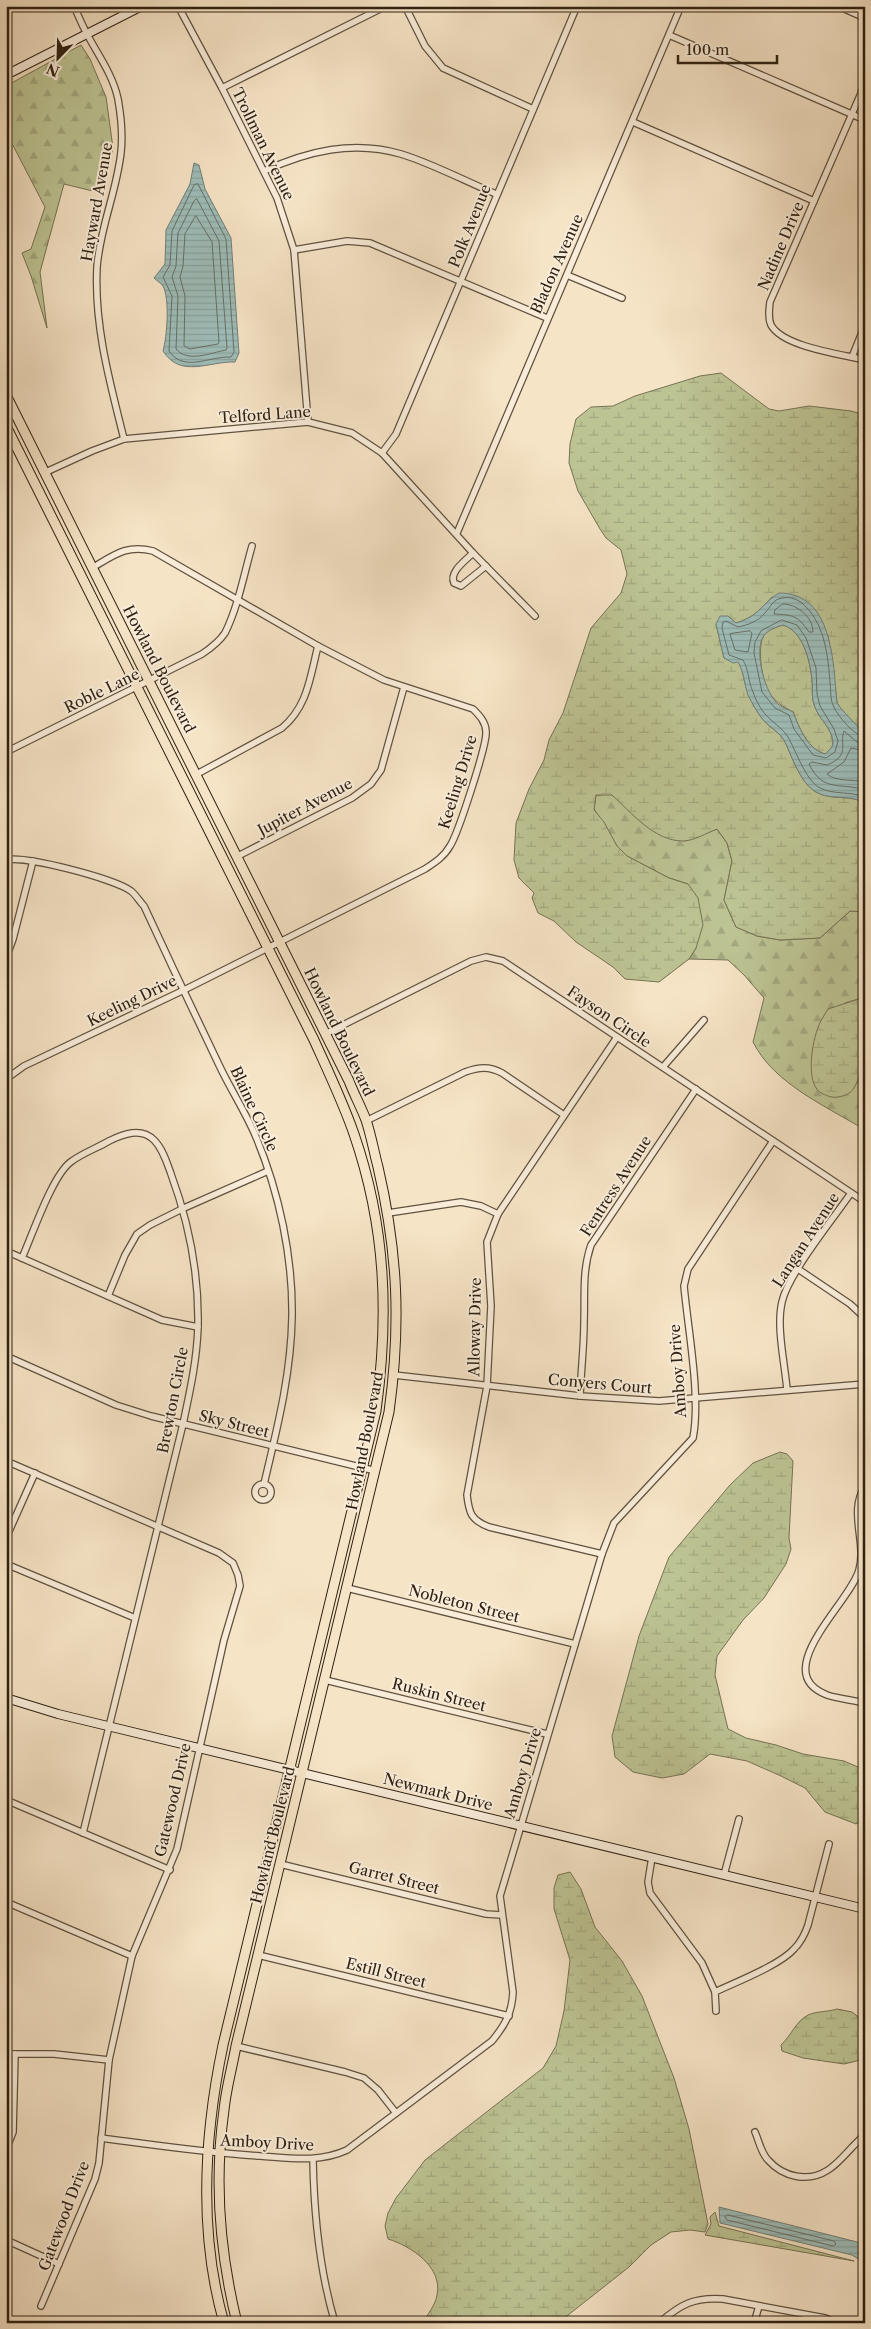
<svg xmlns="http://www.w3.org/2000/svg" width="871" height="2329" font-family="'Libre Caslon Text',serif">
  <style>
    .forest { fill: url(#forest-firs); stroke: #767254 }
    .wetland { fill: url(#wetland-marsh); stroke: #767254 }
    .water { fill: url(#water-rules); stroke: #727f77; fill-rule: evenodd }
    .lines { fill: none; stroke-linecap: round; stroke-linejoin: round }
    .shore { stroke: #667066; stroke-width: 1 }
    .street-casing { stroke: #615240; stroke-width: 8 }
    .secondary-casing { stroke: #2f2113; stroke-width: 10 }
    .primary-casing { stroke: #2f2113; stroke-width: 11 }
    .street { stroke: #f9edda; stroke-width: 5.5 }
    .secondary { stroke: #f9edda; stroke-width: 8 }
    .primary { stroke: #f6e4c6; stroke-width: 9 }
    .labels { text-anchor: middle; stroke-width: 4; stroke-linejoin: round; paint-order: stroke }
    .street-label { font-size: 15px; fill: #2f2113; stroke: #f9edda }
  </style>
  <defs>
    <pattern id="forest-firs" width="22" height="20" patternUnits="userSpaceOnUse" patternTransform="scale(1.25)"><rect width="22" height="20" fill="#bdc494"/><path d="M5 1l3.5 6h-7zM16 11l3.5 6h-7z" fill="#a3a87f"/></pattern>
    <pattern id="wetland-marsh" width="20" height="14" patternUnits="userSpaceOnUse" patternTransform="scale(1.25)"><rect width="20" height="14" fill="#bdc494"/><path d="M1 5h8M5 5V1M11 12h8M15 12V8" fill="none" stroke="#a3a87f"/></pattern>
    <pattern id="water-rules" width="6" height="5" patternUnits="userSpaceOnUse" patternTransform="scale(1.25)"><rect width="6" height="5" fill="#9ebeba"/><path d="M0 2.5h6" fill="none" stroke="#88a39f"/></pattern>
  </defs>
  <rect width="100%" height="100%" fill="#f6e4c6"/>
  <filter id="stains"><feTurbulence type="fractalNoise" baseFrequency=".004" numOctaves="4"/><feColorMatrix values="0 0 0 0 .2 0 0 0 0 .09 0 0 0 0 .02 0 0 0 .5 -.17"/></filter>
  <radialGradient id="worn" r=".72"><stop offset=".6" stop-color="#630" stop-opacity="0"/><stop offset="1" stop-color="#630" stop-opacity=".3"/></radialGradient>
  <!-- forest -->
  <g class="forest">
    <path d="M81 45 90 59 106 97 113 148 101 193 64 184 40 272 47 328 31 276 22 253 31 249 45 207 6 132V86Z"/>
    <path d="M612 794 623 805 685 841 717 829 727 843 732 861 724 900 736 927 757 936 780 940 820 938 850 911 865 912V997L845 1003 858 1075 865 1053V1130C826 1106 774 1084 753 1042L764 998 744 975 728 960 689 959 696 948 688 884 669 878 627 856 617 846 594 809 596 795Z"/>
  </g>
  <!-- wetland -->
  <g class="wetland">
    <path d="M721 373 769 409 779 411 809 406 851 411 865 415V734L842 711 837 703 828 635 772 597C759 610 755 617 736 623L728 616 716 624 724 658 738 661C744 672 744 683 748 694 752 703 758 714 764 721 770 728 779 732 784 740 792 756 800 783 816 792 832 801 850 794 865 803V912L850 911 820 938 780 940 757 936 736 927 724 900 732 861 727 843 717 829C707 833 693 841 683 841 654 841 632 813 612 795H596L594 810 604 822 617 846 627 856 669 878 688 884 698 898 703 925 696 948 689 959 659 982 625 979 613 967 576 942 554 921 538 913 532 898 534 893 519 878 514 860 516 823 529 789 544 760 549 740 563 713 591 628 621 593 627 574 621 550 606 538 600 529 578 491 569 463 570 444 576 419 591 407 613 406 635 396 700 376Z"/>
    <path d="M783 625C803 631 810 660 812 680 813 689 811 698 815 707 819 719 832 728 833 742 833 748 829 750 825 754 807 749 799 727 793 712 783 707 776 702 769 693 762 683 756 643 765 634 770 629 777 627 783 625Z"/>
    <path d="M865 997C865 1022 867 1066 854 1088 850 1094 844 1096 838 1097 832 1098 828 1096 823 1094 804 1086 812 1041 819 1025 821 1020 825 1014 828 1009Z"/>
    <path d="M780 1452 787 1454 793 1461 789 1538 791 1549 786 1564 764 1598 743 1620 717 1656 715 1675 728 1729 746 1738 776 1745 803 1754 844 1761 865 1770V1819L856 1824 825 1812 805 1788 781 1776 747 1761 710 1754 684 1774 662 1778 633 1772 615 1757 612 1736 639 1636 669 1557 730 1485 753 1463Z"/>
    <path d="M570 1872 581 1889 595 1927 622 1961 642 1996 674 2078 689 2129 708 2224 705 2232 690 2230 671 2232 651 2245 629 2267 558 2323H423C427 2315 436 2304 437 2295 443 2267 411 2246 388 2239L385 2226 388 2213 396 2198 425 2160 543 2068 556 2046 564 2011 570 1960 554 1909V1888L558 1875Z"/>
    <path d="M837 2009 852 2012 865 2022V2059L844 2064 803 2058 782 2051 781 2045C791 2036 796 2021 808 2015 817 2011 828 2012 837 2009Z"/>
    <path d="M715 2212 719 2226 854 2261 705 2235 711 2224 710 2217Z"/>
  </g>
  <!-- water -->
  <g class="water">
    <path d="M194 163 199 165 205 189 231 238 239 353 235 362C209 361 181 379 163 351 167 337 170 299 163 286 161 283 157 281 154 278L165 264 166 230 190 184Z"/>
    <path d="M779 593C833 593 833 662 837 703L843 711 865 734V803C850 794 832 801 816 792 800 783 792 756 784 740 779 732 771 728 764 721 758 714 752 703 748 695 744 683 744 672 738 662L733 663 724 658 716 624 720 616H728L736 623C760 616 761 604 779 593ZM783 625C803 631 810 660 812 680 813 689 811 698 815 707 819 719 832 728 833 742 833 748 829 750 825 754 807 749 799 727 793 712 788 709 783 708 779 705 765 694 754 652 763 637 767 630 776 627 783 625Z"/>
    <path d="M719 2207 865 2244V2263L852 2255 720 2223Z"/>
  </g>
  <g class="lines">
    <!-- shore -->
    <g class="shore">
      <path d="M198 184 226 239 234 352 231 357C209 356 184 373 169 351L172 296 163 277 170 265 172 231 194 185Z"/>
      <path d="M197 199 219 241 227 348 226 350C210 353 188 363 176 349L178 296 172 277 176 266 178 233 194 201Z"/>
      <path d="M196 216 212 242 219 342 218 344 190 349 184 346 185 296 180 277 183 266 185 234Z"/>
      <path d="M783 604C797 604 813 617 813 632H809C797 615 793 615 774 614L775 610Z"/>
      <path d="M782 620 797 625 806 638 816 668 817 694 820 706 834 729 838 741 835 752 826 758 813 755 794 729 789 715 775 708 762 692 754 653 755 642 761 631Z"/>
      <path d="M750 631 752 633 748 652 735 650 730 634Z"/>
      <path d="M865 737C854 736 837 715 833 705 830 699 831 689 830 682 828 657 825 626 806 607 800 600 791 596 782 598 773 599 770 608 765 613 759 621 748 625 738 627L726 621 723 622 722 628 729 655 743 660C749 670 748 681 753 692 756 701 762 712 769 718 775 724 783 729 788 737 796 751 806 781 820 788 834 795 850 791 865 797"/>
      <path d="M865 743 857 742 844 731C839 745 851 755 827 765L812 762 809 764C823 793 840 782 865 790"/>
      <path d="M865 751 851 748 844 762 827 774C835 782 853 779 865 782"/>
      <path d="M728 2215 834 2241 836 2244 833 2246 727 2220 725 2217Z"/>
    </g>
    <defs>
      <g id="street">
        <path d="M74 6C78 15 82 25 87 34 98 55 113 75 118 99 121 116 123 134 121 152 117 191 100 227 97 267 94 326 110 383 124 439"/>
        <path d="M178 6 222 88 277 198 294 250 308 422"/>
        <path d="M405 6 425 46 443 68 533 109"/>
        <path d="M838 6 865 18"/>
        <path d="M669 35 865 120"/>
        <path d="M865 84 770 302C769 310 768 318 771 325 783 347 841 354 865 360"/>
        <path d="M222 88 386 6"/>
        <path d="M633 122 814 201"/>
        <path d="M264 171C308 151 353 140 401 154 431 163 467 182 496 194"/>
        <path d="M294 250 347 241 370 243 547 318"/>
        <path d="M567 275 622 298"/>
        <path d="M852 357 865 325"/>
        <path d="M382 453 396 434 577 6"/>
        <path d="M46 472 92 451 124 439 308 422 352 433 382 453 473 553 535 616"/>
        <path d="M457 533 681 6"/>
        <path d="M473 553C465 561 449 572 454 583L461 586 486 566"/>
        <path d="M6 752 202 654C211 648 219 642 225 633 238 607 244 574 252 546"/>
        <path d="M197 774 282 728C308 706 310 677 318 646"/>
        <path d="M238 856 352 798 371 784 381 770 404 687"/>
        <path d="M6 860C25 855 115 879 131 891 136 895 140 902 144 906 169 960 194 1013 220 1067 231 1090 246 1113 256 1137 279 1192 293 1257 292 1317 291 1375 277 1429 264 1484"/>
        <path d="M6 958 13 939 33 861"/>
        <path d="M325 1034 471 961 486 957 503 961 865 1202"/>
        <path d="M663 1067 704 1020"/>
        <path d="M6 1079 24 1066 184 990 425 869C434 863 444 857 450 846 458 834 487 745 486 732 486 722 479 715 473 709L384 680 318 646 153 551C127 544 114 555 92 568"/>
        <path d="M366 1121 465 1072C479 1067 489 1066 502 1073L564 1115"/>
        <path d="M388 1213 461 1202 481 1206 498 1214"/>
        <path d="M6 1251 162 1320 198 1327"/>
        <path d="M22 1258C32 1236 53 1173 72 1161 83 1153 97 1148 109 1141 123 1134 141 1127 154 1140 163 1149 167 1163 171 1174 189 1223 199 1274 198 1326 197 1360 190 1391 183 1424L83 1833"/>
        <path d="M798 1269 850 1304 865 1318"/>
        <path d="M108 1296 125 1255 137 1234 150 1225 184 1208 268 1171"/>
        <path d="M6 1356 116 1405 151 1416 376 1471"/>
        <path d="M394 1375 580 1396 659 1401 865 1384"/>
        <path d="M787 1390C785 1364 776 1327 782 1302 788 1274 833 1219 851 1193"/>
        <path d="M580 1396C581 1371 584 1346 584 1322 585 1295 582 1271 591 1245L696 1089"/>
        <path d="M6 1461 219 1553 233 1563 238 1575 240 1586 224 1640 177 1849 132 1956 109 2060 99 2163 95 2179 41 2306"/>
        <circle cx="263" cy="1492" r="8"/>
        <path d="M865 1487C848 1510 867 1544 859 1570 851 1602 767 1672 827 1695 839 1699 853 1700 865 1703"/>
        <path d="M6 1538 35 1473"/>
        <path d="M602 1554 489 1527C471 1520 469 1513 467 1495L487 1386 491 1306 487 1242 498 1214 617 1037"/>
        <path d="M6 1564 135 1618"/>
        <path d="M347 1588 575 1644"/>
        <path d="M325 1680 547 1734"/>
        <path d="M6 1800 170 1870"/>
        <path d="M652 1857 648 1882 650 1893 702 1963 715 1992 716 2011"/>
        <path d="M280 1864 486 1914 502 1915"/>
        <path d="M724 1875 739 1819"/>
        <path d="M6 1902 132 1956"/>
        <path d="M258 1955 509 2016"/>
        <path d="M715 1992C736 1982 780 1965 794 1949 801 1942 805 1934 808 1925L829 1844"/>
        <path d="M236 2046 345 2072 364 2078 378 2090 396 2113"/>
        <path d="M6 2054H54L109 2060"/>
        <path d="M755 2132C759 2141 761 2153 768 2160 783 2177 808 2183 828 2170 842 2161 852 2145 865 2135"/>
        <path d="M101 2138C154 2145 207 2153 260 2156 290 2158 319 2163 347 2150L492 2041C505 2025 512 2013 513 1992L500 1896 602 1554 614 1523 693 1438C701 1396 688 1330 684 1286L688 1269 773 1141"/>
        <path d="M6 2150 13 2132 15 2054"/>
        <path d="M313 2160C314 2215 319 2269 335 2323"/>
        <path d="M6 2240 59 2264"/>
        <path d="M659 2323C681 2304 694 2297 723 2299L825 2318 836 2323"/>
        <path d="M754 2323 759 2306"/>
      </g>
      <g id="secondary">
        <path d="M6 75 142 6"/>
        <path d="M6 1698 58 1714 865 1909"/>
      </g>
      <g id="primary">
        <path d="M6 395 349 1081C354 1094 361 1107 366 1120 371 1135 374 1152 378 1167 398 1253 401 1325 389 1412L236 2046C232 2068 226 2089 224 2110 214 2181 220 2254 237 2323"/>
        <path d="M6 426 314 1040C328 1071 343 1102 354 1134 386 1227 389 1315 376 1411L223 2045C204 2136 198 2232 224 2323"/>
      </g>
    </defs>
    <!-- street casing -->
    <use href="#street" class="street-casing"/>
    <!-- secondary casing -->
    <use href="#secondary" class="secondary-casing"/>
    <!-- primary casing -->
    <use href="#primary" class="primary-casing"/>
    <!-- street -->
    <use href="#street" class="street"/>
    <!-- secondary -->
    <use href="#secondary" class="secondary"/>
    <!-- primary -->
    <use href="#primary" class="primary"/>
  </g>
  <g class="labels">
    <!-- street labels -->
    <g class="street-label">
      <text transform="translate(263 144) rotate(64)" y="5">Trollman Avenue</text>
      <text transform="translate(97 202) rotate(-80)" y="5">Hayward Avenue</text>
      <text transform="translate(470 226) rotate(-68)" y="5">Polk Avenue</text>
      <text transform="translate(781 246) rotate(-67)" y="5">Nadine Drive</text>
      <text transform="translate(557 264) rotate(-66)" y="5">Bladon Avenue</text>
      <text transform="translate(265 415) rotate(-4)" y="5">Telford Lane</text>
      <text transform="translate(159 669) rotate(63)" y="5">Howland Boulevard</text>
      <text transform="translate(102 691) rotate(-26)" y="5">Roble Lane</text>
      <text transform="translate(458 782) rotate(-73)" y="5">Keeling Drive</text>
      <text transform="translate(305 807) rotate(-28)" y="5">Jupiter Avenue</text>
      <text transform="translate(132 1001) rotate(-26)" y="5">Keeling Drive</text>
      <text transform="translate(609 1017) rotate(34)" y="5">Fayson Circle</text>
      <text transform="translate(339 1032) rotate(64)" y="5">Howland Boulevard</text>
      <text transform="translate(254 1109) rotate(65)" y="5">Blaine Circle</text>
      <text transform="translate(616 1186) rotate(-57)" y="5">Fentress Avenue</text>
      <text transform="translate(806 1240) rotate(-57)" y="5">Langan Avenue</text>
      <text transform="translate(475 1327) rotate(-89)" y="5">Alloway Drive</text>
      <text transform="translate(678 1371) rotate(-94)" y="5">Amboy Drive</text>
      <text transform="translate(600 1384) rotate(5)" y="5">Conyers Court</text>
      <text transform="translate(173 1400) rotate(-79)" y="5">Brewton Circle</text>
      <text transform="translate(234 1424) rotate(14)" y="5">Sky Street</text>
      <text transform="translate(365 1441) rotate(-79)" y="5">Howland Boulevard</text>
      <text transform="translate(464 1604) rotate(14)" y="5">Nobleton Street</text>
      <text transform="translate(439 1695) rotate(14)" y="5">Ruskin Street</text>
      <text transform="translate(523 1773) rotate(-73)" y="5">Amboy Drive</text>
      <text transform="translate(438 1792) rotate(14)" y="5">Newmark Drive</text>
      <text transform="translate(173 1800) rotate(-77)" y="5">Gatewood Drive</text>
      <text transform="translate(273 1835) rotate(-76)" y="5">Howland Boulevard</text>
      <text transform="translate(394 1878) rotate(14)" y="5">Garret Street</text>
      <text transform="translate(386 1973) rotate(14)" y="5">Estill Street</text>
      <text transform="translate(267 2143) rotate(3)" y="5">Amboy Drive</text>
      <text transform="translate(64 2216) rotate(-69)" y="5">Gatewood Drive</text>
    </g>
  </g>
  <!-- margin -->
  <rect width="871" height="2329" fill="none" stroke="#f6e4c6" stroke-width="25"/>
  <rect x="8" y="8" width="856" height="2314" fill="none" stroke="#2f2113" stroke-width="2.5"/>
  <rect x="12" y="12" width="846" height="2304" fill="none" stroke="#2f2113"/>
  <!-- north arrow -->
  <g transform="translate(58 58) rotate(203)" stroke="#f9edda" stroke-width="4" paint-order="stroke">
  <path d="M0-4L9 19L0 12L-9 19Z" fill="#2f2113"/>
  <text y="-8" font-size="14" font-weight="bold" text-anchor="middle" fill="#2f2113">N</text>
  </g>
  <!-- scale -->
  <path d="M678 55v8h99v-8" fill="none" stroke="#2f2113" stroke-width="2.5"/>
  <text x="686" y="55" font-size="15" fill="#2f2113" stroke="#f9edda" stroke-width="4" paint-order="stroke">100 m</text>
  <rect width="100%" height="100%" filter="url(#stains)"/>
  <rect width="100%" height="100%" fill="url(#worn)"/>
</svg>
